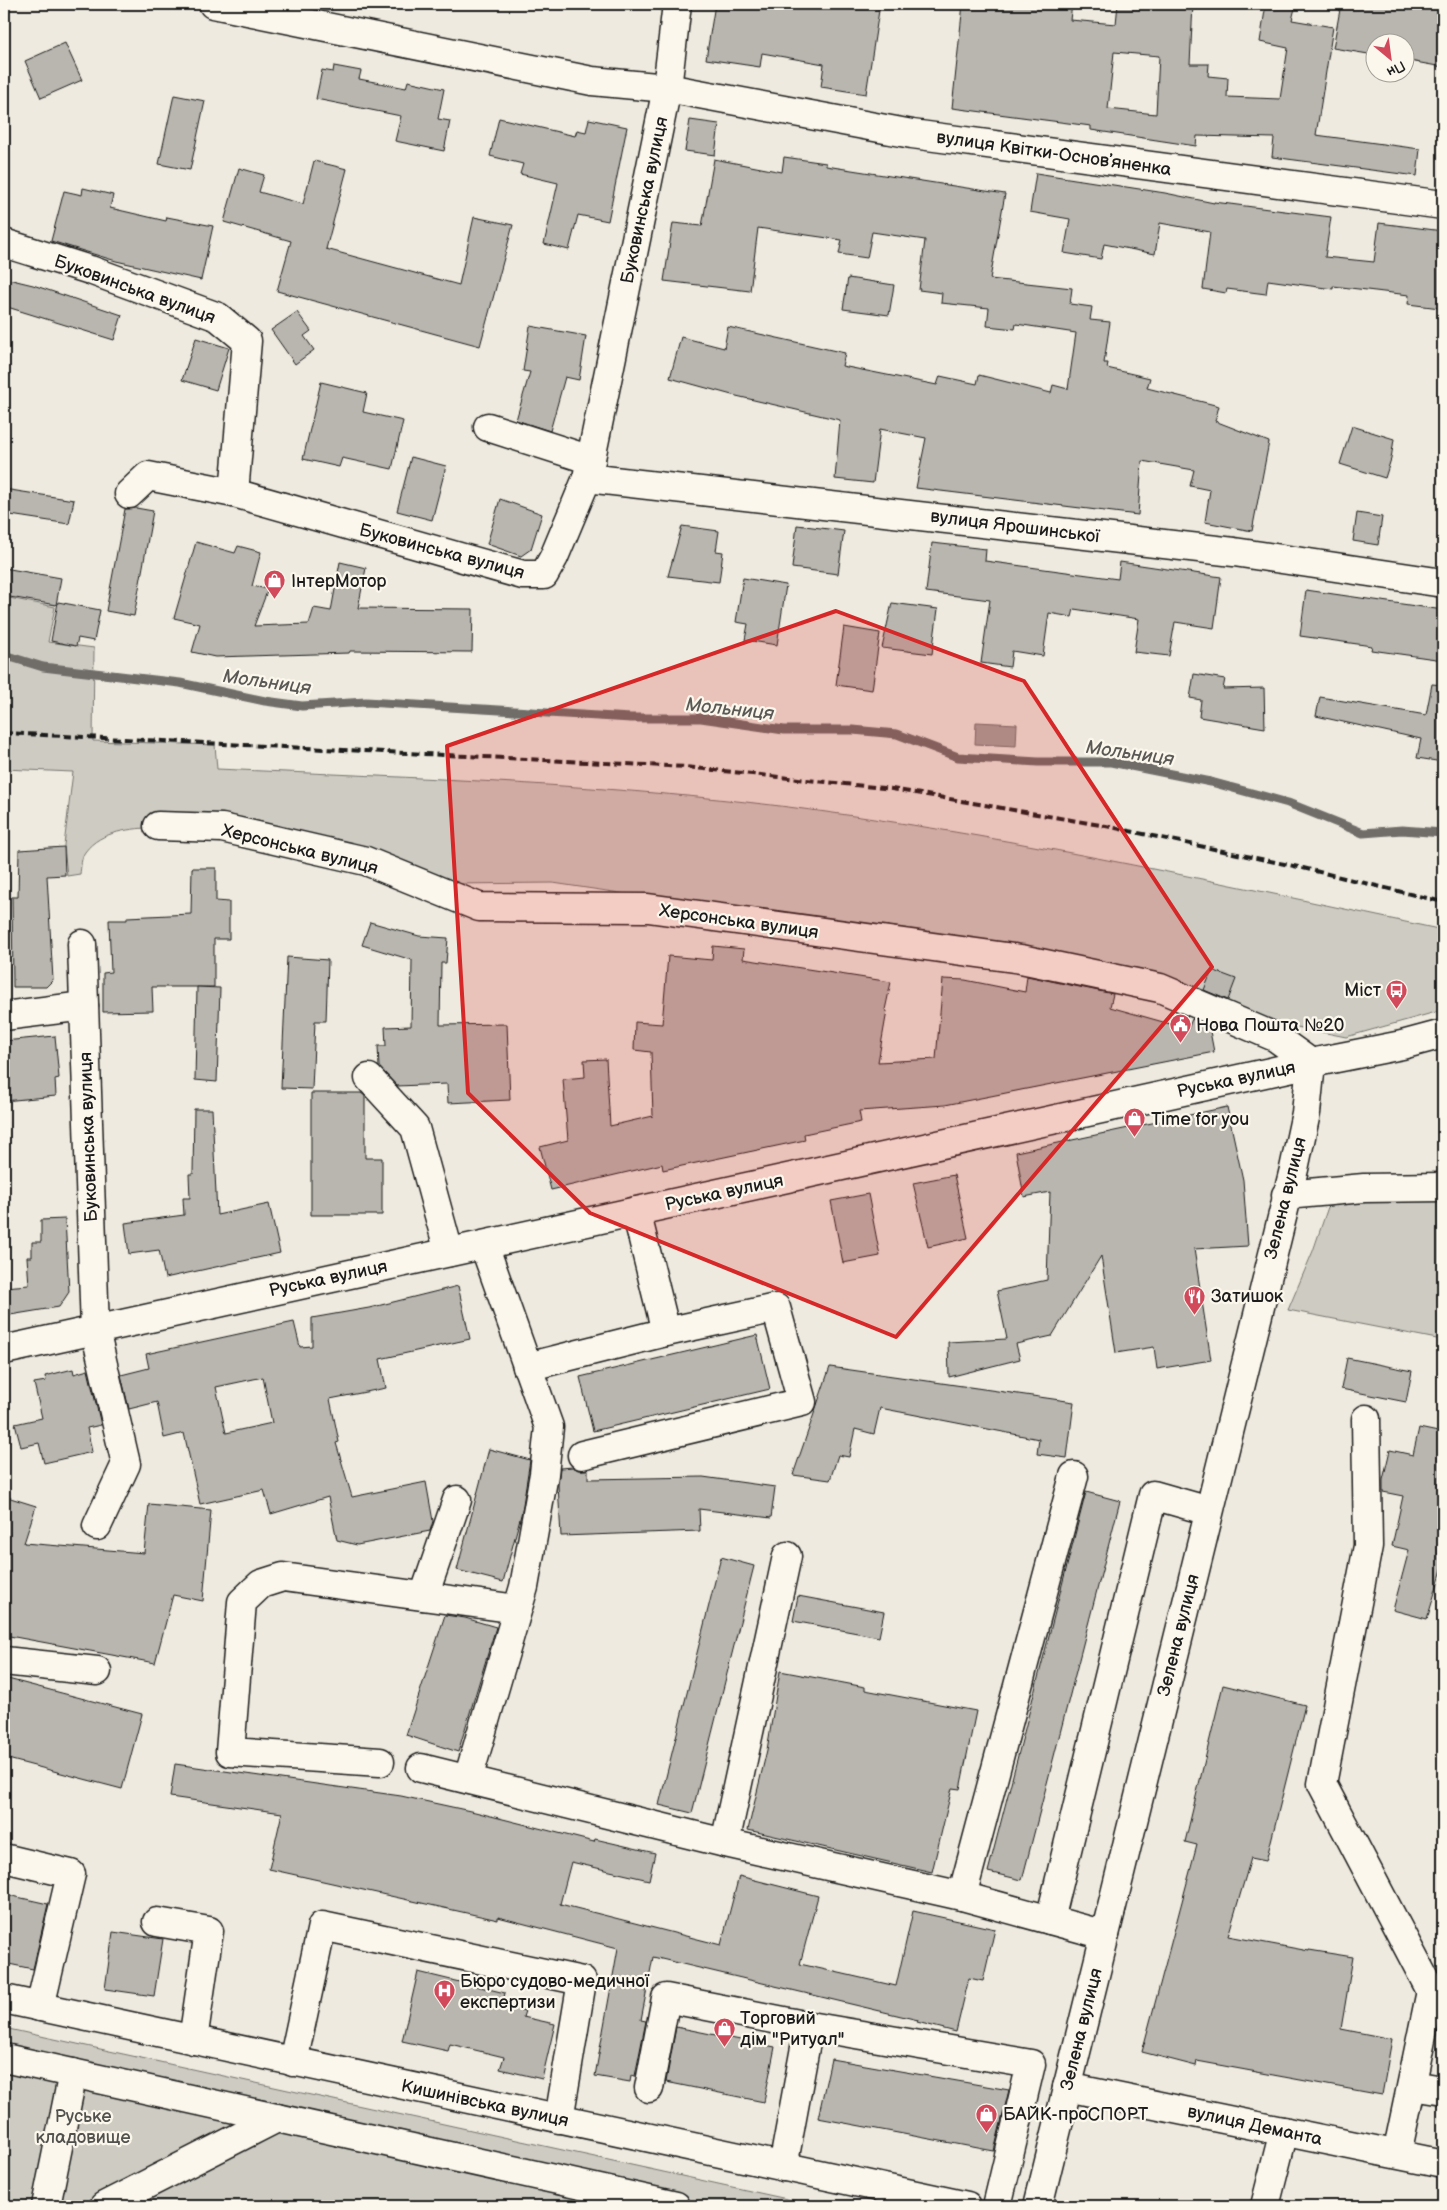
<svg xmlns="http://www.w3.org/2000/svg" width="1447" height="2210" font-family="'Balsamiq Sans',sans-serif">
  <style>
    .green { fill: #ceccc2; stroke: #75746f }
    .water { fill: #a6a39d; stroke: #6f6d69 }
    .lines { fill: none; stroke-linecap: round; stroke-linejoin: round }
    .stream { stroke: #6f6d69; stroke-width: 9 }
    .building { fill: #b9b6af; stroke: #1c1c1c; fill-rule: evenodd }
    .minor-casing { stroke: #1c1c1c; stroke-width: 31 }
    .major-casing { stroke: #1c1c1c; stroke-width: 31 }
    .minor { stroke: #fbf7ec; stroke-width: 28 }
    .major { stroke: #fbf7ec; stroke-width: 28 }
    .rail { stroke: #1c1c1c; stroke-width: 4; stroke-dasharray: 8 4; stroke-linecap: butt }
    .marked { fill: #d62828; fill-opacity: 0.2; stroke: #d62828; stroke-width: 4; stroke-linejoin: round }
    .labels { text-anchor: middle; stroke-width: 4.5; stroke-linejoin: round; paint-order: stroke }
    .street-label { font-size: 18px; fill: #1c1c1c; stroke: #fbf7ec }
    .poi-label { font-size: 18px; fill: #1c1c1c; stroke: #fbf7ec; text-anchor: start }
    .park-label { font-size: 18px; fill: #51514e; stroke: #fbf7ec }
    .water-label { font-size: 19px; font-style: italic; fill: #5a5956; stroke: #fbf7ec }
  </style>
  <rect width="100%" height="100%" fill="#eeeadf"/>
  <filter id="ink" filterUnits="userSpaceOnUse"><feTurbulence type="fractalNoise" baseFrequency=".02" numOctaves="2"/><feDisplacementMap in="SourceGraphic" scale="10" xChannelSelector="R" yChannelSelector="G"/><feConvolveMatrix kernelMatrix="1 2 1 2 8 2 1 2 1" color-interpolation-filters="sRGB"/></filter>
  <g filter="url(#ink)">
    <!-- green -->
    <g class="green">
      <path d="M4 597 55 607 48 642 94 648 93 741 215 745 217 769C418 778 620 784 819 811 1029 840 1236 886 1443 930V1010L1346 1037 681 902 553 883 452 884 157 827C132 829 101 830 85 852 81 857 81 868 80 874L67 876 64 845 73 772 4 769Z"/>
      <path d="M1443 1179V1346L1437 1339 1288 1310 1313 1251 1328 1207 1351 1191Z"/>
      <path d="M4 2028 819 2206H4Z"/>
    </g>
    <!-- water -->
    <path class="water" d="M976 722 1017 724 1016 746 975 744Z"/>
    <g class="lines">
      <!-- stream -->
      <path class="stream" d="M4 655 43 667 180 683 265 701 302 706 366 702 631 718H701L784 730H853L897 734 958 757 1038 762H1111L1211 782 1288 803 1363 833 1402 830 1443 833"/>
    </g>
    <!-- building -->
    <g class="building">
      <path d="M715 4H880L866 94 821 87 824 64 762 53 760 67 706 59Z"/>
      <path d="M963 4H1072L1070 20 1116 24 1118 4H1193L1190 64H1209L1208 76 1228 78 1227 97 1280 99 1288 48 1260 42 1266 4H1296L1292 20 1333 27 1316 135 1420 149 1417 176 1272 157 1274 138 1197 136 1196 146 1091 130V126L952 108ZM1114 52 1159 56 1156 114 1108 109Z"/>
      <path d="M1341 4H1443V67L1404 60V42H1374V55L1333 48Z"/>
      <path d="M65 43 82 80 41 98 25 61Z"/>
      <path d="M334 66 361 71 359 79 406 88 408 81 444 89 438 119 450 121 444 151 395 141 401 116 316 99 322 70 333 72Z"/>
      <path d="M174 95 205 101 190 170 159 164Z"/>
      <path d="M499 118 575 136 577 130 586 132 589 119 627 127 608 221 578 215 569 250 544 244 558 183 520 174 523 164 490 156Z"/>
      <path d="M690 120 719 124 715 155 685 151Z"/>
      <path d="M784 157 826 163V166L1005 194 990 279 1072 288 1070 304 1092 307 1090 320 1110 322 1104 363H1108L1107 368 1150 378 1147 388 1219 406 1215 421 1269 442 1252 531 1205 522 1210 490 1190 486 1194 470 1142 461 1138 515 916 488 926 438 880 429 873 483 835 479 840 420 732 395 670 378 681 337 724 348 728 327 845 353 842 366 937 385 940 376 977 384 979 375 1051 393 1053 385 1068 389 1076 333 1016 324 1015 329 987 326 989 308 941 303 942 293 919 290 925 240 872 232 867 258 839 254 842 240 758 228 750 291 664 281 673 223 702 226 714 159 782 172Z"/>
      <path d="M314 161 347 169 326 249 459 285 474 217 513 225 480 346 277 291 291 241 224 222 239 168 264 175 259 192 303 204Z"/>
      <path d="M1036 173 1165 193 1214 203V202L1331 217 1325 257 1374 262 1379 223 1443 231V279L1440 308 1408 304 1409 295 1333 286V289L1268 280 1266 294 1227 289 1226 293 1203 289 1210 232 1160 223 1155 254 1104 244 1101 259 1064 253 1070 219 1030 212Z"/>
      <path d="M83 188 113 195 110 208 166 221 167 217 213 226 201 280 116 261 51 241 64 191 82 195Z"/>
      <path d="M4 278 33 285 122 315 114 340 4 306Z"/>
      <path d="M848 278 894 285 889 315 843 309Z"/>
      <path d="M297 312 311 331 304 336 314 350 295 364 271 330Z"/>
      <path d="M530 326 586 336 579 380 565 377 550 431 516 420 530 372 523 371Z"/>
      <path d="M196 338 229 348 216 390 182 380Z"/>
      <path d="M321 382 367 393 363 412 403 421 392 469 342 458 339 467 303 459Z"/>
      <path d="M1352 426 1394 439 1391 459 1385 478 1340 464Z"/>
      <path d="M411 457 446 466 432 520 397 511Z"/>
      <path d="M4 489 74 500 69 524 4 514Z"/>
      <path d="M500 499 542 514 531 549 521 556 487 544Z"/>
      <path d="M136 508 153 511 134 616 106 611 125 509Z"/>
      <path d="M1357 513 1382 517 1378 545 1353 541Z"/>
      <path d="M797 525 844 531 838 574 792 568Z"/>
      <path d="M682 526 719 531 716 551 723 552 719 582 668 576Z"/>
      <path d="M196 542 235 553 238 546 261 552 252 586 268 589 254 626 309 624 314 608 331 611 340 562 366 568 358 608 473 609 472 652 350 651 349 653 215 657 192 652 200 624 174 618Z"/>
      <path d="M932 543 986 549 985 561 1118 579 1120 562 1221 577 1214 628 1175 622 1169 656 1134 652 1139 619 1074 609 1072 617 1049 613 1043 656 1012 651 1010 667 981 663 990 600 926 592Z"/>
      <path d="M4 568 61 578 56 605 4 596Z"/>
      <path d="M743 578 786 585 777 645 745 640 748 624 736 622Z"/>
      <path d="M1306 590 1443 610V660L1371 650 1372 646 1300 636Z"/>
      <path d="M58 602 100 610 94 641 78 638 76 646 51 641Z"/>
      <path d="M892 603 938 609 932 654 882 648Z"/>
      <path d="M844 627 880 633 872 690 836 685Z"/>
      <path d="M1194 674 1225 679 1223 689 1264 688 1265 728 1199 717 1201 700 1190 698Z"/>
      <path d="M1432 684 1443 685V762L1417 758 1421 739 1316 716 1320 697 1426 715Z"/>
      <path d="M64 847 65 875 47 876 53 980 46 987H13L12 897H18L19 850Z"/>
      <path d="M192 868H216V901L229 902V939H214V987H152L153 1011 103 1012V973L111 972 109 920H127V917L191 914Z"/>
      <path d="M370 922 419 936 448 938 446 963H441L440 1025 507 1024 510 1100 448 1103 447 1084 397 1086 379 1067 378 1046H386L385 1027 411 1026 412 960 362 945Z"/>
      <path d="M713 946 744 949 743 959 891 982 885 1010 887 1011 878 1062 936 1059 943 979 965 980 1025 992 1027 976 1113 994 1110 1007 1188 1029 1192 1019 1209 1026 1214 1052 945 1105 859 1111 861 1122 804 1134 805 1140 663 1170 662 1164 551 1190 540 1147 568 1140 563 1079 585 1077 584 1060 606 1059 610 1126 653 1116 651 1052 634 1050 635 1022 662 1024 668 956 712 960Z"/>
      <path d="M287 957 328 960 326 1021H315L312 1089 281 1088Z"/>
      <path d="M1212 970 1236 979 1228 1000 1204 990Z"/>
      <path d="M197 987 220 988 217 1082 195 1080Z"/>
      <path d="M55 1036 59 1078 55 1079 56 1096 4 1101V1041Z"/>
      <path d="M311 1093H361L365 1096V1158H382V1215H311Z"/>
      <path d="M1227 1107 1243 1180 1248 1246 1194 1249 1211 1360 1157 1369 1154 1347 1116 1353 1101 1256 1052 1336 1016 1344 1020 1359 949 1377 948 1342 1007 1339 997 1291 1047 1280 1050 1192 1024 1197 1016 1152Z"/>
      <path d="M194 1109H212L217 1215 269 1204 280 1253 165 1278 159 1250 129 1254 125 1223 184 1215 183 1198H190L189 1174H193Z"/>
      <path d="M954 1175 968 1238 928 1247 913 1183Z"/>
      <path d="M868 1194 880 1256 843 1263 831 1201Z"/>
      <path d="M65 1219 69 1292 59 1307 4 1316V1287L29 1285 27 1257H32V1242H41V1220Z"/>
      <path d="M458 1286 470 1339 380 1359 386 1388 330 1399 339 1442 336 1443 352 1497 426 1482 433 1521 430 1531 357 1545 337 1540 328 1497 271 1514 264 1490 200 1504 184 1433 164 1438 157 1402 129 1409 121 1375 149 1368 146 1354 294 1322 300 1347 312 1346V1318L369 1308ZM263 1377 272 1423 226 1433 216 1387Z"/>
      <path d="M757 1335 770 1389 593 1431 580 1377Z"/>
      <path d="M1347 1358 1412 1371 1406 1402 1341 1389Z"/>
      <path d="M830 1367 1074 1402 1067 1458 1037 1454 1039 1439 880 1408 874 1434 855 1429 849 1457 838 1455 830 1480 793 1475Z"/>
      <path d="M73 1369 74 1374 88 1370 101 1425 87 1428 92 1452 44 1463 39 1443 21 1447 15 1424 42 1418 34 1383 46 1381 45 1376Z"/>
      <path d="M1419 1428 1443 1433V1566L1427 1619 1393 1610 1409 1550 1392 1546 1403 1496 1383 1492V1480L1390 1450 1413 1455Z"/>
      <path d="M489 1449 530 1460 522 1511 503 1582 457 1570Z"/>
      <path d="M573 1467 578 1470H588V1479L703 1477 775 1487 771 1518 699 1509 700 1531 561 1536 558 1485 560 1468Z"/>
      <path d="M1086 1492 1120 1501 1022 1880 988 1872Z"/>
      <path d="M4 1496 36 1506 24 1543 144 1553 149 1504 211 1510 203 1601 173 1595 155 1663 4 1635Z"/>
      <path d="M721 1557 754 1566 692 1813 659 1805Z"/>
      <path d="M798 1596 884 1612 879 1637 793 1621Z"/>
      <path d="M445 1615 465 1618 496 1627 458 1752 406 1735Z"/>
      <path d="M780 1671 865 1687V1690L976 1711 960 1789 952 1788 932 1872 748 1830 767 1750Z"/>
      <path d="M4 1678 142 1714 122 1789 4 1758Z"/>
      <path d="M1223 1685 1305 1705 1266 1861 1251 1858 1228 1936 1309 1951V1950L1353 1957 1341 2029 1392 2039 1382 2095 1197 2061 1196 2066 1142 2052 1197 1845 1185 1842Z"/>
      <path d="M175 1764 401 1796 475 1812 594 1842 595 1839 655 1853 649 1880 571 1862 560 1904 721 1945 739 1876 818 1896 800 1964 896 1986 913 1911 995 1929 983 1981 969 1978 956 2032 917 2022 918 2020 653 1957 641 2020 646 2021 635 2076 631 2075 630 2082 595 2076 618 1948 498 1917V1920L269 1869 282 1813 170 1797Z"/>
      <path d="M4 1894 48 1904 33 1969 4 1963Z"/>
      <path d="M113 1932 163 1939 154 1996 105 1989Z"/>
      <path d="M418 1972 505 1993 502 2006 525 2011 523 2017 555 2024 542 2079 500 2069 504 2057 450 2044 448 2051 402 2041Z"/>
      <path d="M676 2027 775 2047 764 2102 666 2082Z"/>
      <path d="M831 2059 1009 2090 994 2151 818 2118Z"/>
    </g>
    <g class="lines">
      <defs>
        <g id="minor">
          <path d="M213 4 592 81 667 88 912 134 1443 205"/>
          <path d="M4 243 90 270 218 317 247 341 234 493 523 575H544L554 557 587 478 667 88 677 4"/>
          <path d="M488 427 591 460"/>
          <path d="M587 478 1234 552 1443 583"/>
          <path d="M129 494 148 476 234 493"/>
          <path d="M158 826 222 828 366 861 479 907 648 908 1021 959 1160 988 1275 1037 1311 1063 1306 1113 1294 1169 1038 2206"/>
          <path d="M82 944 95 1330 126 1464 97 1526"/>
          <path d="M4 1016 84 1006"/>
          <path d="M369 1078 415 1128 449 1252"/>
          <path d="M1286 1195 1364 1188 1443 1187"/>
          <path d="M527 1367 666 1332"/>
          <path d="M1366 1419 1368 1546 1322 1784 1431 1991"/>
          <path d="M582 1455 802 1402 776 1308 666 1332 636 1211"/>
          <path d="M424 1596 457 1500"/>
          <path d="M4 1661 97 1671"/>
          <path d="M380 1762 230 1752 242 1602 261 1584 283 1577 517 1609"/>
          <path d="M421 1768 725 1843 962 1896 1105 1935"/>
          <path d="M468 1779 524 1587 544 1474 549 1427 484 1245"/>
          <path d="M725 1843 787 1556"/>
          <path d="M4 1858 71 1874 40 2007"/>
          <path d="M962 1896 1074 1476"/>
          <path d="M1050 1920 1153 1495 1209 1511"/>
          <path d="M157 1922 209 1931 193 2040"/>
          <path d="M4 1999 967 2206"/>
          <path d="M809 2026 1031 2064 997 2206"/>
          <path d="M4 2058 676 2206"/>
          <path d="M293 2062 322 1926 582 1981 559 2119"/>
          <path d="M1412 2085 1443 2090"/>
          <path d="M1067 2087 1443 2164"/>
          <path d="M649 2088 666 1998 809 2026 783 2167"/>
          <path d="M1397 2154 1431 1991 1443 1993"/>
          <path d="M46 2206 73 2073"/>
          <path d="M104 2206 277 2118"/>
          <path d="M1265 2206 1284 2131"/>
        </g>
        <path id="major" d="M4 1350 1311 1063 1402 1045 1443 1034"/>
      </defs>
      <!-- minor casing -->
      <use href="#minor" class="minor-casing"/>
      <!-- major casing -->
      <use href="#major" class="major-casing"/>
      <!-- minor -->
      <use href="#minor" class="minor"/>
      <!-- major -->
      <use href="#major" class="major"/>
      <!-- rail -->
      <path class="rail" d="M4 733 686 767 892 789 1106 826 1303 868 1443 902"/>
    </g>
  </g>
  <!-- marked area -->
  <path class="marked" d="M836 611 1024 681 1212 967 896 1337 590 1213 468 1093 447 746Z"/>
  <!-- icons -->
  <defs>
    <symbol id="shop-pin" viewBox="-11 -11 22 30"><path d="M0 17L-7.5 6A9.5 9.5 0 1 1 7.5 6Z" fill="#d1495b" stroke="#fbf7ec"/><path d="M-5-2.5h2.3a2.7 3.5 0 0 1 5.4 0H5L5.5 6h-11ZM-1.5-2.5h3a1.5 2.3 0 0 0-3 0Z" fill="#fff"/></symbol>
    <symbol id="bus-pin" viewBox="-11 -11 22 30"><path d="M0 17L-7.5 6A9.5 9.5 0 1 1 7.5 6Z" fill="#d1495b" stroke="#fbf7ec"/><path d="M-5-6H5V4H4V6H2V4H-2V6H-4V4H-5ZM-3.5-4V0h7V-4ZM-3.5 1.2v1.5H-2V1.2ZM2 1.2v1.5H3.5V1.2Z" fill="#fff"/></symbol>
    <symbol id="civic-pin" viewBox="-11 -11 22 30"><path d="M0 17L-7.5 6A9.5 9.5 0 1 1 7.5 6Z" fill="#d1495b" stroke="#fbf7ec"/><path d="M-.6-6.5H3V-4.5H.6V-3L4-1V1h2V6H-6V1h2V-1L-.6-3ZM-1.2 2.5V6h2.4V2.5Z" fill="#fff"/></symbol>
    <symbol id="restaurant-pin" viewBox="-11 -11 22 30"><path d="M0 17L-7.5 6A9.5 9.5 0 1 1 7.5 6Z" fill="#d1495b" stroke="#fbf7ec"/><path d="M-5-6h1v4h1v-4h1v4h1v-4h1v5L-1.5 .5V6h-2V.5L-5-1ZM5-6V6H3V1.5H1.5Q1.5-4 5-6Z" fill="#fff"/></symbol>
    <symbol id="hospital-pin" viewBox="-11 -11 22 30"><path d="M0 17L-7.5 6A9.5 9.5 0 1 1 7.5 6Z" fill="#d1495b" stroke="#fbf7ec"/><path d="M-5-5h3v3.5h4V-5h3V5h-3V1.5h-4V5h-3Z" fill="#fff"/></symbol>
  </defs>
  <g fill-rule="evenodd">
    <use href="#shop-pin" x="262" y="568" width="25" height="34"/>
    <use href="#bus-pin" x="1384" y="978" width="25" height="34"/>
    <use href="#civic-pin" x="1168" y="1012" width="25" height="34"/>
    <use href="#shop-pin" x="1122" y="1106" width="25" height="34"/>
    <use href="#restaurant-pin" x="1182" y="1284" width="25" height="34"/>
    <use href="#hospital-pin" x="432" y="1978" width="25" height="34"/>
    <use href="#shop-pin" x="712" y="2016" width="25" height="34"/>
    <use href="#shop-pin" x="974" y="2102" width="25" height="34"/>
  </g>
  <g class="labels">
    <!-- street labels -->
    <g class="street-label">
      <text transform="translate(1054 153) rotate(8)" y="6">вулиця Квітки-Основʼяненка</text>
      <text transform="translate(644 200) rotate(-78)" y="6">Буковинська вулиця</text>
      <text transform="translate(135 289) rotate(20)" y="6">Буковинська вулиця</text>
      <text transform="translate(1015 526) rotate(7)" y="6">вулиця Ярошинської</text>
      <text transform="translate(442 551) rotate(15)" y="6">Буковинська вулиця</text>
      <text transform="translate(300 849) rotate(14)" y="6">Херсонська вулиця</text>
      <text transform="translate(739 921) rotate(8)" y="6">Херсонська вулиця</text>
      <text transform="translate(1236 1079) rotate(-12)" y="6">Руська вулиця</text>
      <text transform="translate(88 1137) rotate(-92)" y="6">Буковинська вулиця</text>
      <text transform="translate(724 1192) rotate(-12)" y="6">Руська вулиця</text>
      <text transform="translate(1285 1198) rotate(-76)" y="6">Зелена вулиця</text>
      <text transform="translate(328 1278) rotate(-12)" y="6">Руська вулиця</text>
      <text transform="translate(1178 1635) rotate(-76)" y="6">Зелена вулиця</text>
      <text transform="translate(1081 2029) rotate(-76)" y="6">Зелена вулиця</text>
      <text transform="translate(485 2103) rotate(12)" y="6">Кишинівська вулиця</text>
      <text transform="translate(1255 2125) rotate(12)" y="6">вулиця Деманта</text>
    </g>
    <!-- poi labels -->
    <g class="poi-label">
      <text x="291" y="587">ІнтерМотор</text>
      <text x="1381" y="996" text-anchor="end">Міст</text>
      <text x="1196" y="1031">Нова Пошта №20</text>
      <text x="1151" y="1125">Time for you</text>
      <text x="1211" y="1302">Затишок</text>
      <text x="460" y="1987">Бюро судово-медичної<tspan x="460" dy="21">експертизи</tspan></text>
      <text x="740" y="2024">Торговий<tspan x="740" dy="21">дім "Ритуал"</tspan></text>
      <text x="1003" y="2120">БАЙК-проСПОРТ</text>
    </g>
    <!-- park labels -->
    <g class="park-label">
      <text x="83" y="2122">Руське<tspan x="83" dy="21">кладовище</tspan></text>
    </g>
    <!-- water labels -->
    <g class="water-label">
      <text transform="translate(267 681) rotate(8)" y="7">Мольниця</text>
      <text transform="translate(730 708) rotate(6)" y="7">Мольниця</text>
      <text transform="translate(1130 752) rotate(8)" y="7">Мольниця</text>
    </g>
  </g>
  <!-- margin -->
  <rect width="1447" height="2210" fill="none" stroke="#fbf7ec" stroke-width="20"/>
  <rect x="10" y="10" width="1427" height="2190" fill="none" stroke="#1c1c1c" stroke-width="2" filter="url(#ink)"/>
  <!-- north arrow -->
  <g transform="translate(1390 58) rotate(151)"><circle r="24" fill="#fbf7ec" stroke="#a29f99"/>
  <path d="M0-4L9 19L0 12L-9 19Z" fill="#d1495b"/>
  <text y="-8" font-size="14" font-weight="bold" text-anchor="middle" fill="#1c1c1c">Пн</text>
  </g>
</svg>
